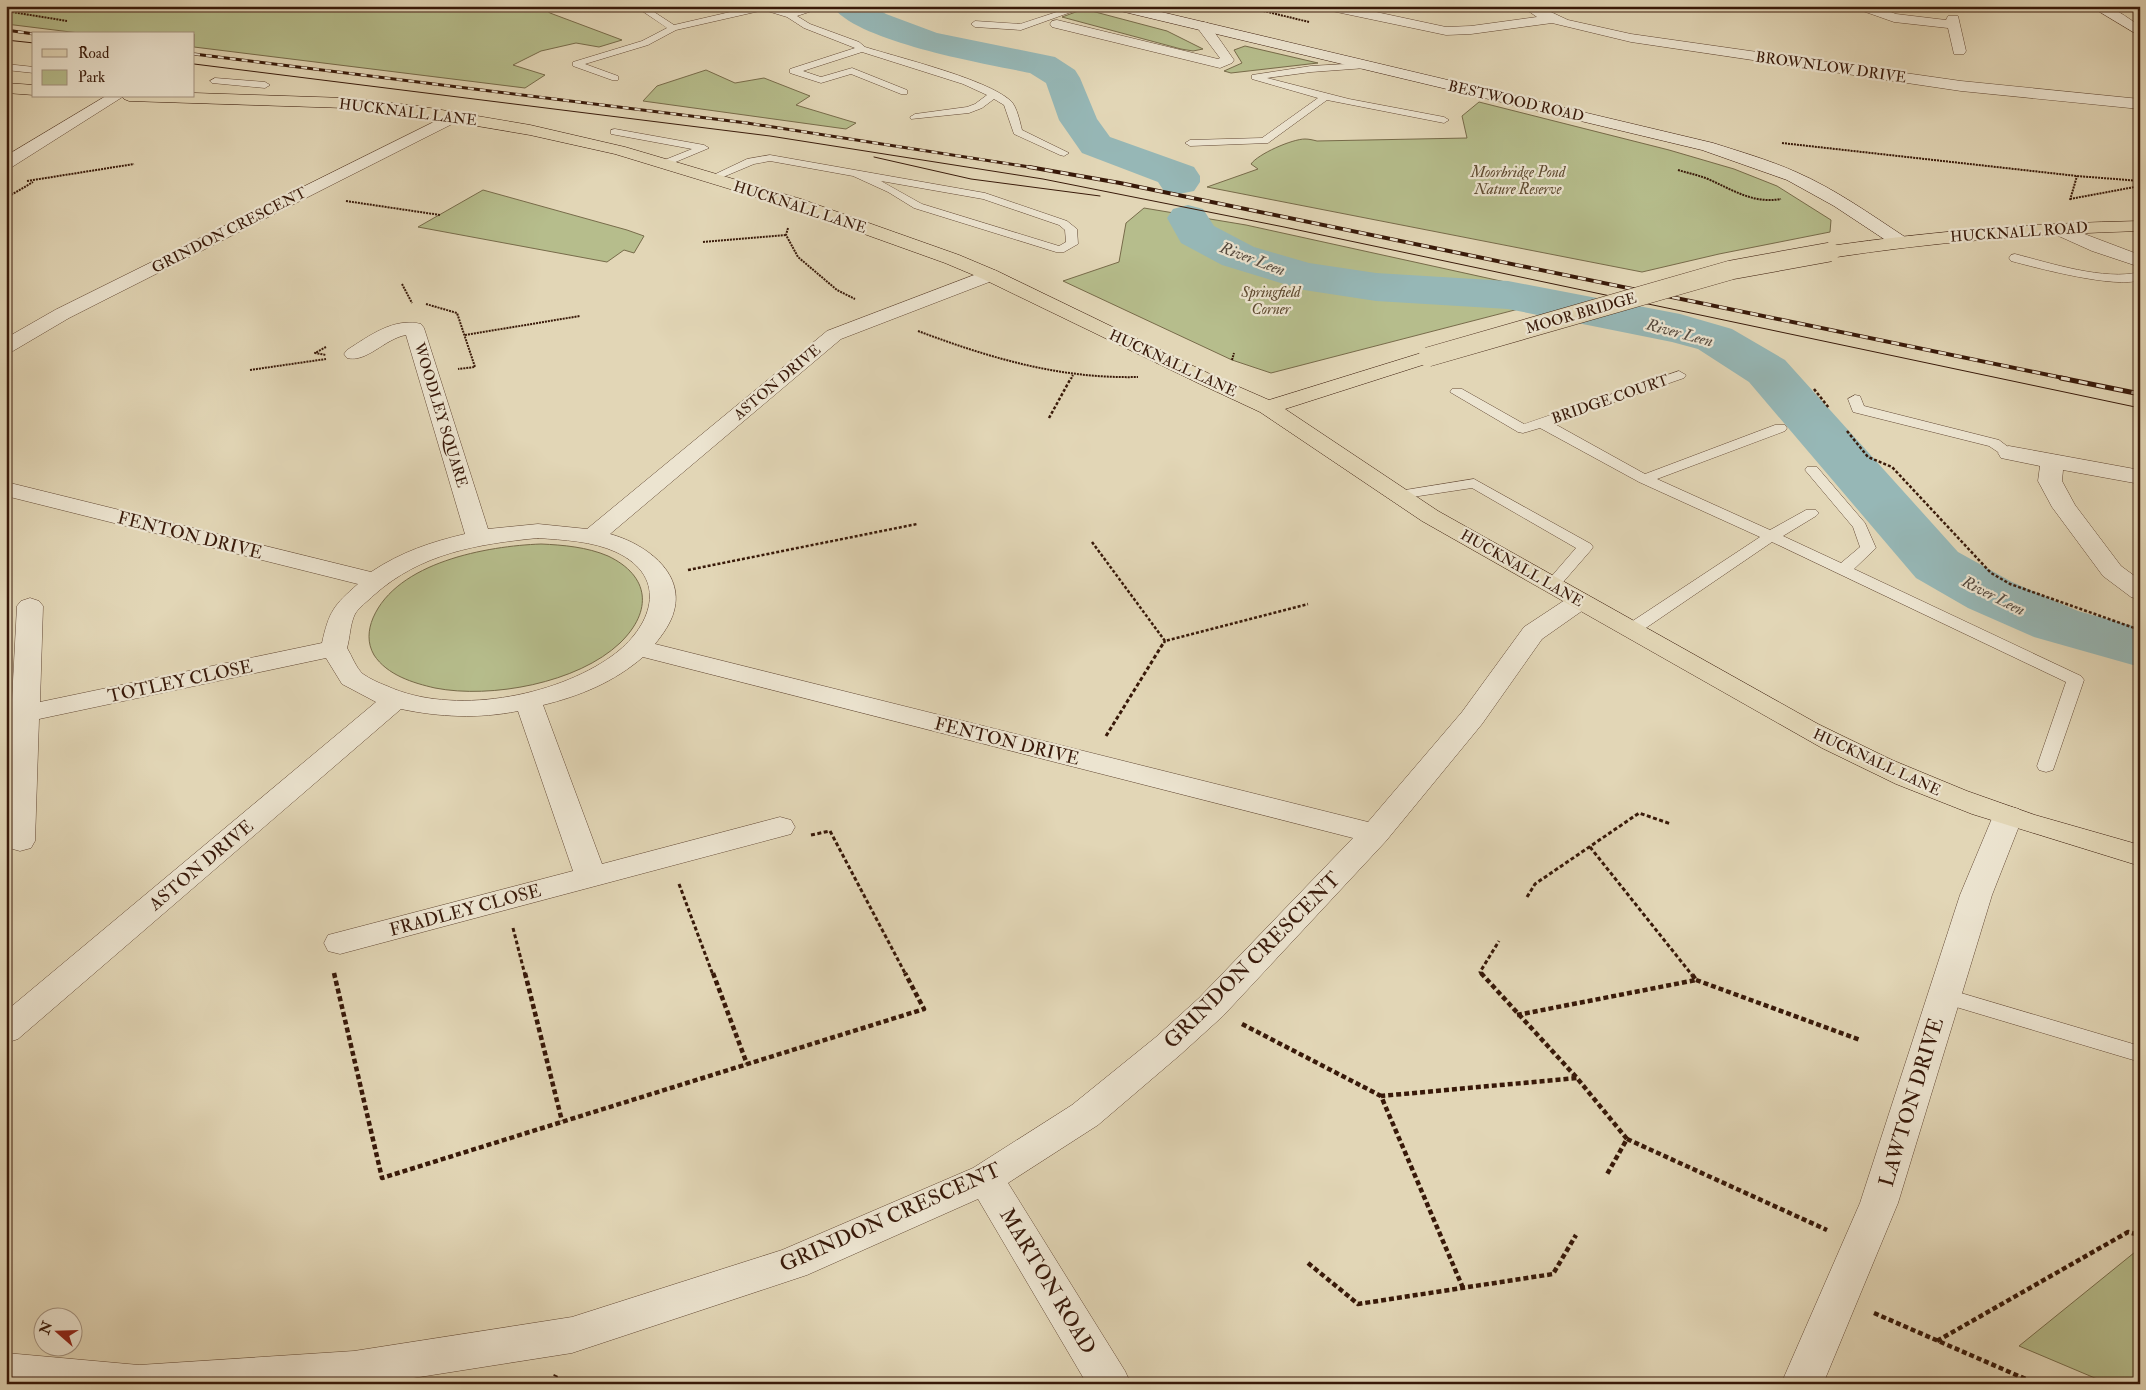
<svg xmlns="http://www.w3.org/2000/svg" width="2146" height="1390" font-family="'IM FELL Double Pica',serif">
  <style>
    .green { fill: #b6bd8c; stroke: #776b4a }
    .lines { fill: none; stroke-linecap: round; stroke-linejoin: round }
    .river { fill: #96b7b6; fill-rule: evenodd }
    .service-casing { stroke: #624834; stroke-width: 1 }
    .minor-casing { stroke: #624834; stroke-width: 1 }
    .tertiary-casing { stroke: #624834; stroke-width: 1 }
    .secondary-casing { stroke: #381909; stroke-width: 1 }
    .primary-casing { stroke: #381909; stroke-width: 1 }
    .path-far3 { stroke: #381909; stroke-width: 2; stroke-dasharray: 2 1; stroke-linecap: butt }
    .path-far2 { stroke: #381909; stroke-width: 2.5; stroke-dasharray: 3 2; stroke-linecap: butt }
    .path-far1 { stroke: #381909; stroke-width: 3; stroke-dasharray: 4 2.5; stroke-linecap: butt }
    .path { stroke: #381909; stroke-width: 4.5; stroke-dasharray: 5 3; stroke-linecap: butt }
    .service { fill: #ece4d0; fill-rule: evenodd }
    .minor { fill: #ece4d0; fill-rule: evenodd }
    .tertiary { fill: #ece4d0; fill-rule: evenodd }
    .secondary { fill: #ece4d0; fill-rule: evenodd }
    .primary { fill: #e2d6b6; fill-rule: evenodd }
    .tram { stroke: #381909; stroke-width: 1 }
    .rail-far2-casing { stroke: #381909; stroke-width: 3 }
    .rail-far1-casing { stroke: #381909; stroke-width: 4 }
    .rail-casing { stroke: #381909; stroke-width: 5 }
    .rail-far2 { stroke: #ece4d0; stroke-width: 2; stroke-dasharray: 6; stroke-linecap: butt }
    .rail-far1 { stroke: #ece4d0; stroke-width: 2.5; stroke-dasharray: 8; stroke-linecap: butt }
    .rail { stroke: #ece4d0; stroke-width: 3; stroke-dasharray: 9; stroke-linecap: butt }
    .primary-bridge-casing { stroke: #381909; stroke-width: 20; stroke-linecap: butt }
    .primary-bridge { stroke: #e2d6b6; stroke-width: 19 }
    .labels { text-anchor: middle; stroke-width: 4.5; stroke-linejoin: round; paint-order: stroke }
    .far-street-label { font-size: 15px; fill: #381909; stroke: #ece4d0 }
    .far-park-label { font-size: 15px; font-style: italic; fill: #5e4a30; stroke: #ece4d0 }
    .far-water-label { font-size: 16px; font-style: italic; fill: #54483d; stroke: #ece4d0 }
    .street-label { font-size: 18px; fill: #381909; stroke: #ece4d0 }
    .near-street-label { font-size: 21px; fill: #381909; stroke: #ece4d0 }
  </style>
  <rect width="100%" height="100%" fill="#e2d6b6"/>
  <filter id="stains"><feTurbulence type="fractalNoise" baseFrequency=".004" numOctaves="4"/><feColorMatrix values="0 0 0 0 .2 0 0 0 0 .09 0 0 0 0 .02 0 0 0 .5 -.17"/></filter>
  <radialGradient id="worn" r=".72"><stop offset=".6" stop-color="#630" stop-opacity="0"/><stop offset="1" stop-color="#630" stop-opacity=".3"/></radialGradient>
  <!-- green -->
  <g class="green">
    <path d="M6 6H540L550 13 622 40 599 47 576 43 541 51 513 65 545 75 525 88 194 47V34H87L6 24Z"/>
    <path d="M1084 9 1167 31 1203 49 1193 51 1181 49 1062 17Z"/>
    <path d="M1245 46 1318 63 1231 73 1224 71 1242 63 1234 50Z"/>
    <path d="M706 70 735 83 764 78 810 96 796 105 856 123 846 129 643 101 657 86Z"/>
    <path d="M1479 102 1669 150 1734 169 1777 186 1831 220 1830 232 1719 254 1642 272 1207 187 1258 169 1251 164C1258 154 1292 139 1305 139 1309 139 1313 140 1317 141L1467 138 1462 116Z"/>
    <path d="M483 190 627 230 644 236 634 253 624 250 607 262 418 227Z"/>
    <path d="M1144 208 1246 225 1569 296 1271 373 1232 360 1063 281 1119 262 1126 223Z"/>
    <path d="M541 544C563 545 587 547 608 556 650 576 653 611 620 643 578 683 491 699 435 688 413 683 387 675 374 655 367 643 368 630 373 618 397 562 487 546 541 544Z"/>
    <path d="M2140 1248V1384H2109L2019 1346Z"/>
  </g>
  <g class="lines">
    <!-- river -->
    <g class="river">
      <path d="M832 6H872L886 14 937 33 1055 57 1075 70 1080 78 1097 119 1110 137 1194 167 1200 176V182L1194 191 1179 194 1164 191 1158 182 1082 153 1059 120 1046 83 1030 73C986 64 857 42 832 6Z"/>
      <path d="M1188 205 1203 209 1214 226 1254 247 1309 263 1376 273 1508 281 1680 314 1732 329 1785 360 1958 552 2012 582 2078 611 2140 628V667L2034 637 1968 608 1916 578 1749 382 1698 349 1672 342 1508 309 1376 301 1304 290 1222 265 1181 243 1167 218 1173 209Z"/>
    </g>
    <defs>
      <g id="service">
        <path d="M635 6H645L674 25 756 6H771L790 12 812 6H827L797 16 810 24 859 42 865 47C900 58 987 79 1011 101 1017 107 1020 122 1022 130L1069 153 1064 156 1060 155 1014 134 1004 105 994 99 982 108 969 113 911 119 910 117 915 114 967 107 975 104 987 95 963 84 862 52 803 71 821 77 852 68 907 90V94H901L851 74 821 83 790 73V69L855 48 804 28 787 17 764 10 676 30 648 45 585 64 618 76V80H612L573 66V62L642 41 667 28Z"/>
        <path d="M1075 6H1088L1021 30 975 27 971 24 975 21 1020 24Z"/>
        <path d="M1363 63 1366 64V68L1311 72 1267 78 1349 99 1444 117 1449 120 1444 123 1327 100 1268 143 1190 146 1185 143 1190 140 1262 138 1318 98 1252 79V75L1311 66Z"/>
        <path d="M6 64 34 67V73L6 70Z"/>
        <path d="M215 78 265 82 270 85 265 88 212 83 210 81Z"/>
        <path d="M615 129 704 145 709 148 666 166 661 163 662 161 692 149 611 134V130Z"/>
        <path d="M770 155 985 193 1067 221 1077 229 1078 244 1064 252H1056L914 208 888 192 853 176 770 161 754 164 716 180H708L707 178 747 159ZM881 181 983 199 1059 225 1065 230 1066 242 1059 246 922 204Z"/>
        <path d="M2015 254C2050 263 2105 281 2140 272V280C2116 289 2037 268 2011 261L2009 258 2011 255Z"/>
        <path d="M1679 371 1686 375 1684 378 1553 423 1645 474 1775 425H1785L1787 428 1785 431 1657 479 1770 530 1806 510H1816L1819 513 1816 516 1783 536 1841 563 1860 547 1853 527 1805 470 1807 467H1817L1865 523 1876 548 1854 569 2081 676 2084 680 2053 770 2046 772 2039 770 2037 766 2066 682 1772 542 1637 634H1625L1623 630 1625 626 1760 537 1639 482 1540 428 1523 433 1518 432 1450 392 1452 389H1462L1524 424Z"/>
        <path d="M1855 395 1860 396 1864 406 1999 440 2016 453 2014 456H2004L1989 446 1853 412 1848 399Z"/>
        <path d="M1474 479 1591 544 1593 547 1591 550 1558 588H1546L1544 585 1576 548 1472 488 1399 499 1394 498 1392 495 1394 492 1399 491Z"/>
        <path d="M1944 988 2140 1046V1062L1936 1001 1933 996 1936 991Z"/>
      </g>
      <g id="minor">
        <path d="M1320 6H1348L1446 27 1471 26 1537 17 1521 6H1538L1568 20 1631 34 1961 81 2140 99V109L1961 91 1631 42 1552 23 1471 34 1446 35 1327 10Z"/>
        <path d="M1855 6H1875L1896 14 1946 20 1948 16H1958L1966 51 1964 54H1954L1948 28 1894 22 1857 9Z"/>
        <path d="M2090 6C2115 6 2120 13 2140 26V36Z"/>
        <path d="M1057 20 1218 59 1220 58 1196 26 1203 22 1208 23 1234 60 1232 63 1220 68 1052 27 1050 24 1052 21Z"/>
        <path d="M106 96H124L12 167 6 168V156Z"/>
        <path d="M454 112 460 114 462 117 460 120 69 318 13 351 6 353V338L55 310Z"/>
        <path d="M990 269 997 271 999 275 997 279 841 339 610 534C643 543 685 571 674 611 671 623 663 634 655 644L1368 822 1462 712 1524 627 1571 596 1580 593 1589 596 1593 601 1589 606 1542 639 1482 724 1386 841 1223 1016 1180 1055 1098 1125 1008 1183 1125 1371 1131 1384H1087L978 1199 807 1275 572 1353 375 1384H6V1353L139 1365 354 1351 572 1317 782 1250 973 1168 1072 1105 1156 1037 1199 998 1353 838 643 657C614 682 580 696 543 705L602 864 780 817 791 820 795 827 791 834 340 954 328 951 324 943 328 935 573 871 518 711C479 719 439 717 401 709L18 1039 6 1043V1011L376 702 342 684 326 658 39 719 35 841 31 848 20 851 9 848 6 843V813L17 606 21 601 30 598 39 601 43 606 40 702 322 643C329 611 334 605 358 584L6 496V482L371 572C401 552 431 542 465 534L406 335C384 339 367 363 347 358L344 354 347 350C369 336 394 317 421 324L424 328 488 529 538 524 587 529 827 331ZM538 538C564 540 592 541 616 552 671 578 651 628 612 656 555 697 452 716 387 686 379 683 370 679 363 674 356 668 352 656 347 648 350 638 350 624 355 614 359 607 368 601 374 595 421 553 478 544 538 538Z"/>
        <path d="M2009 446 2140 470V484L2063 470 2062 481 2075 505 2121 566 2140 580V600L2131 597 2103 576 2052 507 2038 481 2040 466 2001 458 1998 453 2001 448Z"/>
        <path d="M2008 806 2019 809 2023 816 1992 895 1898 1203 1823 1384H1781L1860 1203 1960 895 1993 816 1997 809Z"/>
      </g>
      <path id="tertiary" d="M2058 224 2140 255V267L2092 251 2052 233 2049 229 2052 225Z"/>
      <path id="secondary" d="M1110 6H1136L1713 143C1741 152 1769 160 1796 172 1835 189 1870 214 1905 237L1908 241 1905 245 1899 246 1893 245 1834 206 1787 180 1702 150 1112 9Z"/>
      <g id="primary">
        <path d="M6 83 34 85V95L6 93Z"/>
        <path d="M194 93 346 98 418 106 530 125 625 147 801 199 959 255 997 271 1214 376 1269 400 1421 353 1428 351 1435 353 1438 357 1435 361 1285 409 1438 511 1818 724 1892 760 1967 791 2035 815 2140 845V866L1972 814 1896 784 1822 748 1422 521 1260 412 1200 384 983 279 945 263 789 207 615 154 530 135 418 116 346 108 129 101 124 99 122 96H194Z"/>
        <path d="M2140 221V231C2036 234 1933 242 1830 258L1823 256 1821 252 1823 248 1830 246C1933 231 2036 223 2140 221Z"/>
      </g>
    </defs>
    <!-- service casing -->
    <use href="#service" class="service-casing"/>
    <!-- minor casing -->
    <use href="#minor" class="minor-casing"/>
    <!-- tertiary casing -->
    <use href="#tertiary" class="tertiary-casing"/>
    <!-- secondary casing -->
    <use href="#secondary" class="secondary-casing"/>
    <!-- primary casing -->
    <use href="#primary" class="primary-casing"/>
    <!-- path-far3 -->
    <g class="path-far3">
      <path d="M1243 6 1309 22"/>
      <path d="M6 11 67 21"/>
      <path d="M1782 143 2077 176 2140 181"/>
      <path d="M1678 170C1688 173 1698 175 1708 179 1733 190 1753 204 1781 199"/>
      <path d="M27 181 134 164"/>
      <path d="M6 198 33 182"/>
      <path d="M2070 199 2140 186"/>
      <path d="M2070 200 2077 176"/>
      <path d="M346 201 440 215"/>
      <path d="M788 228 786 235 798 257 837 290 855 299"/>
      <path d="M703 242 786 235"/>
      <path d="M402 284 412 303"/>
      <path d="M426 304 457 313 475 367 458 369"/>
      <path d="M918 331C990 358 1060 379 1138 377"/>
      <path d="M465 335 580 316"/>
      <path d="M326 347 315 353 326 355"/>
      <path d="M1232 360 1234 353"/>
      <path d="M250 370 326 359"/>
      <path d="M1071 379 1073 375"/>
    </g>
    <!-- path-far2 -->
    <g class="path-far2">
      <path d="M1814 389 1829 408"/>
      <path d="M1049 418 1071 378"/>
      <path d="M1847 431 1868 457 1892 467 1991 573 2010 584 2140 630"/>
      <path d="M1092 542 1165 641 1308 604"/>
      <path d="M688 570 917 524"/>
      <path d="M1164 643 1165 641"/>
    </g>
    <!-- path-far1 -->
    <g class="path-far1">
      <path d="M1106 736 1164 642"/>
      <path d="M811 835 830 831 906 975"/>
      <path d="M1590 847 1692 975"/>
      <path d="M679 884 713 975"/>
      <path d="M1527 897 1535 884 1639 813 1671 824"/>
      <path d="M513 928 525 975"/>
      <path d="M1482 975 1480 972 1499 941"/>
    </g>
    <!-- path -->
    <g class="path">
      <path d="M334 973 382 1178 924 1009 905 973"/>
      <path d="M525 973 562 1121"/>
      <path d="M713 973 747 1064"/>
      <path d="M1481 973 1577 1078 1627 1139 1606 1176"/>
      <path d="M1696 980 1860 1040"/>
      <path d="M1517 1015 1696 980 1691 973"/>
      <path d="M1242 1024 1381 1096"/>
      <path d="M1627 1139 1827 1230"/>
      <path d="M1308 1263 1358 1304 1553 1274 1576 1235"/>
      <path d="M1463 1288 1381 1096 1577 1078"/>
      <path d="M1874 1313 2037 1384"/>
      <path d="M1937 1341 2128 1232 2140 1235"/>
      <path d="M552 1384 556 1375"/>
    </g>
    <!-- service -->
    <use href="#service" class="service"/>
    <!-- minor -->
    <use href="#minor" class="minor"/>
    <!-- tertiary -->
    <use href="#tertiary" class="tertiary"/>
    <!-- secondary -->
    <use href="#secondary" class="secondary"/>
    <!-- primary -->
    <use href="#primary" class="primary"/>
    <!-- tram -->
    <g class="tram">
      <path d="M6 40 34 43"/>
      <path d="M194 64 770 136 1043 179 1284 227 2140 408"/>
      <path d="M874 157 971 179 1100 196"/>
    </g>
    <defs>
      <g id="rail-far2">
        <path d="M6 30 34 34"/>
        <path d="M194 54 747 123 1036 168"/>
      </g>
      <path id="rail-far1" d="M1029 167 1120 183 2068 379"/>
      <path id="rail" d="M2061 378 2140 394"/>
    </defs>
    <!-- rail-far2 casing -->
    <use href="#rail-far2" class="rail-far2-casing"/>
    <!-- rail-far1 casing -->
    <use href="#rail-far1" class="rail-far1-casing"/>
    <!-- rail casing -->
    <use href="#rail" class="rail-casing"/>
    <!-- rail-far2 -->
    <use href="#rail-far2" class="rail-far2"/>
    <!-- rail-far1 -->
    <use href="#rail-far1" class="rail-far1"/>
    <!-- rail -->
    <use href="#rail" class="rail"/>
    <defs>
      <path id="primary-bridge" d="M1428 357 1731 270 1830 252"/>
    </defs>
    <!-- primary-bridge casing -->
    <use href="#primary-bridge" class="primary-bridge-casing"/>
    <!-- primary-bridge -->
    <use href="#primary-bridge" class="primary-bridge"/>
  </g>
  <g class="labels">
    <!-- far-street labels -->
    <g class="far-street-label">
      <text transform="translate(1831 67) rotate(8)" y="5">BROWNLOW DRIVE</text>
      <text transform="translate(1516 101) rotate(13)" y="5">BESTWOOD ROAD</text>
      <text transform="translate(408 112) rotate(7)" y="5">HUCKNALL LANE</text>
      <text transform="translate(800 207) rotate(18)" y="5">HUCKNALL LANE</text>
      <text transform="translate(229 230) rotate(-27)" y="5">GRINDON CRESCENT</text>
      <text transform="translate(2019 232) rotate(-4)" y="5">HUCKNALL ROAD</text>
      <text transform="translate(1581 313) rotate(-16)" y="5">MOOR BRIDGE</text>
      <text transform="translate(1173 363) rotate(25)" y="5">HUCKNALL LANE</text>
      <text transform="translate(777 382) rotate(-40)" y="5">ASTON DRIVE</text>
      <text transform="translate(1610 399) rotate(-19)" y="5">BRIDGE COURT</text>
      <text transform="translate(441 415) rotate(73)" y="5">WOODLEY SQUARE</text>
      <text transform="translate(1522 568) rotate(30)" y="5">HUCKNALL LANE</text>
      <text transform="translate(1877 762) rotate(25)" y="5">HUCKNALL LANE</text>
    </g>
    <!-- far-park labels -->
    <g class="far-park-label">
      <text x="1518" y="177">Moorbridge Pond<tspan x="1518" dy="17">Nature Reserve</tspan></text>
      <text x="1271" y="297">Springfield<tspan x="1271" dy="17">Corner</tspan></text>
    </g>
    <!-- far-water labels -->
    <g class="far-water-label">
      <text transform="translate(1253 258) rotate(21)" y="6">River Leen</text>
      <text transform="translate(1680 332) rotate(15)" y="6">River Leen</text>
      <text transform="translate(1994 595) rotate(27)" y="6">River Leen</text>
    </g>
    <!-- street labels -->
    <g class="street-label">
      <text transform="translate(190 535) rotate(14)" y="6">FENTON DRIVE</text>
      <text transform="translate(180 681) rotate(-12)" y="6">TOTLEY CLOSE</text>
      <text transform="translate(1007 741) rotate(14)" y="6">FENTON DRIVE</text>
      <text transform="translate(201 865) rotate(-40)" y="6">ASTON DRIVE</text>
      <text transform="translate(465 910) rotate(-15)" y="6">FRADLEY CLOSE</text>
    </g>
    <!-- near-street labels -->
    <g class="near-street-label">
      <text transform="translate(1252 960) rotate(-45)" y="7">GRINDON CRESCENT</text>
      <text transform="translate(1911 1102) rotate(-73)" y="7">LAWTON DRIVE</text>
      <text transform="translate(890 1217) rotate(-24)" y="7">GRINDON CRESCENT</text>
      <text transform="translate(1048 1281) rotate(59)" y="7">MARTON ROAD</text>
    </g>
  </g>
  <!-- margin -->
  <rect width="2146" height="1390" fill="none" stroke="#e2d6b6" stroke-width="25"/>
  <rect x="8" y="8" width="2131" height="1375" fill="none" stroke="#381909" stroke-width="2.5"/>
  <rect x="12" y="12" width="2121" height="1365" fill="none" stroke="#381909"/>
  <!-- legend -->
  <rect x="32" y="32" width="162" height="65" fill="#ece4d0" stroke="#a49380"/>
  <rect x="42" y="49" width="25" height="8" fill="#e2d6b6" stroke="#a49380"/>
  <text x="78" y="58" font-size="15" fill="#381909">Road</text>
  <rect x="42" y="70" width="25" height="15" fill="#b6bd8c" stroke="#a49380"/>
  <text x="78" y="82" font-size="15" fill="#381909">Park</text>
  <!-- north arrow -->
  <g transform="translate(58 1332) rotate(290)"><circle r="24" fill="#ece4d0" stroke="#a49380"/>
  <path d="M0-4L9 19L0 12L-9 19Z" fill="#8f2418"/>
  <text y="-8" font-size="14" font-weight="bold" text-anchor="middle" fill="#381909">N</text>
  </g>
  <rect width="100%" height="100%" filter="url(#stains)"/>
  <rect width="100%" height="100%" fill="url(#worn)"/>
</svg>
